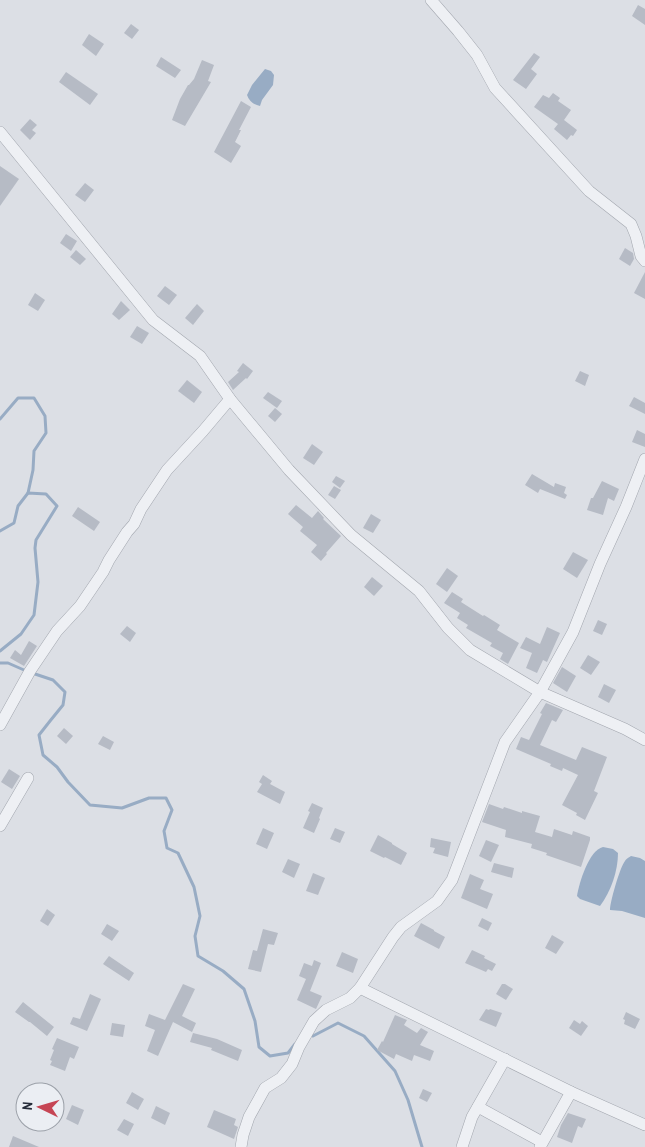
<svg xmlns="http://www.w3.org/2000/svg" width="645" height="1147" font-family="'Archivo Narrow',sans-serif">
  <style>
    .water { fill: #98acc4 }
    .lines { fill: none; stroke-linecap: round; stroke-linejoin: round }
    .stream { stroke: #98acc4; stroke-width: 3 }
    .building { fill: #b6bbc5 }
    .minor-casing { stroke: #a2a6ae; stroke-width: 12 }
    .minor { stroke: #eef0f4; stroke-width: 11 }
  </style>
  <rect width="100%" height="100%" fill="#dcdfe5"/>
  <!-- water -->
  <g class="water">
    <path d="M265 69 271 71 274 75 273 85 262 100 260 106C254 105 249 101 247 95L252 85Z"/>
    <path d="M603 847 613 849 618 853C618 871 611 891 600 906L580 899 577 896C579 883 589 850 603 847Z"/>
    <path d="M631 856 640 858 645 861V918L622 911 610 910C610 902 620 867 625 861 627 858 628 858 631 856Z"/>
  </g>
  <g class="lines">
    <!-- stream -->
    <g class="stream">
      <path d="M0 419 18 398H34L45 416 46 433 34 451 33 470 28 493"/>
      <path d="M0 531 14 523 18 506 28 493 46 494 57 506 36 540 35 548 38 582 34 615 21 634 0 651"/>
      <path d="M0 663H8L24 670"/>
      <path d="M35 674 53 680 65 692 63 705 50 721 39 735 43 755 57 767 68 782 90 805 122 808 149 798H166L172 810 164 831 167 848 178 853 194 887 200 916 195 936 198 956 223 971 244 989 255 1021 259 1047 270 1056 288 1053 295 1044"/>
      <path d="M313 1036 338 1023 364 1036 395 1071 408 1100 422 1147"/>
    </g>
  </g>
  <!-- building -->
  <g class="building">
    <path d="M638 5 645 9V25L632 16Z"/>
    <path d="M131 24 139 30 132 39 124 33Z"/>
    <path d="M89 34 104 44 96 56 82 45Z"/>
    <path d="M534 53 540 57 531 69 537 74 526 89 513 80Z"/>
    <path d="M161 57 181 70 175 78 156 66Z"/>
    <path d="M202 60 214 65 208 81 211 82 185 126 172 120 180 99 188 85H189L194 79Z"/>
    <path d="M66 72 98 94 90 105 59 82Z"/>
    <path d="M553 93 560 98 558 101 571 110 564 120 577 130 573 136 571 135 567 140 554 129 558 124 534 107 543 95 549 98Z"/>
    <path d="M241 101 251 107 239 130H241L235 142 241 146 231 163 214 152Z"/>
    <path d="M30 119 37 125 32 130 36 133 30 140 20 130Z"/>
    <path d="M0 166 19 179 0 206Z"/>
    <path d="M85 183 94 190 85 202 75 195Z"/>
    <path d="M66 234 77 241 71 251 60 243Z"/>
    <path d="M625 248 633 253 634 259 630 266 619 259Z"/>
    <path d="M76 250 86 259 80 265 70 257Z"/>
    <path d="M645 272V299L634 293Z"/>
    <path d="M165 286 177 295 169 305 157 296Z"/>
    <path d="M35 293 45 300 38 311 28 305Z"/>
    <path d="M121 301 130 310 119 320 112 314Z"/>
    <path d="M197 304 204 311 193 325 185 318Z"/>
    <path d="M137 326 149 333 142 344 130 337Z"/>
    <path d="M243 363 253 371 247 379 246 378 233 390 228 382 239 372 237 371Z"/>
    <path d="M580 371 589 375 585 386 575 381Z"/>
    <path d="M187 380 202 392 194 403 178 391Z"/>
    <path d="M268 392 282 401 277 408 263 398Z"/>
    <path d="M634 397 645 403V414L629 406Z"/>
    <path d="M275 408 282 414 275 422 268 416Z"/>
    <path d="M637 430 645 434V447L632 442Z"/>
    <path d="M312 444 323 452 314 465 303 458Z"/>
    <path d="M532 474 554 487 555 483 566 487 564 493 567 495 565 499 540 489 538 493 525 485Z"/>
    <path d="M336 476 345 481 340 488 332 482Z"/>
    <path d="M602 481 619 489 614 501 608 498 603 515 587 510 591 498H593Z"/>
    <path d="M334 486 341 490 335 499 328 495Z"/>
    <path d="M296 505 312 518 318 511 324 518 323 519 341 536 326 553 327 554 321 561 311 552 317 545 300 531 303 527 288 514Z"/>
    <path d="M78 507 100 522 94 531 72 516Z"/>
    <path d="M371 514 381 520 373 533 363 528Z"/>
    <path d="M573 552 588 560 577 578 563 569Z"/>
    <path d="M447 568 458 576 447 592 436 584Z"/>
    <path d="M372 577 383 586 374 596 364 587Z"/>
    <path d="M452 592 463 599 461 602 483 616 484 615 500 625 497 630 519 643 508 664 500 659 503 653 490 646 492 643 466 628 468 625 457 618 460 613 444 603Z"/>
    <path d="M598 620 607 624 602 635 593 631Z"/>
    <path d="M127 626 136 633 130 642 120 634Z"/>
    <path d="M547 627 560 633 547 662 543 660 537 673 526 668 532 653 520 648 526 637 540 644Z"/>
    <path d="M29 641 37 646 24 666 10 658 15 650 21 655Z"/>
    <path d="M588 655 600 662 591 675 580 668Z"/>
    <path d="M562 667 576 676 567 692 553 683Z"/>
    <path d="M604 684 616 690 609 703 598 697Z"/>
    <path d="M546 703 563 710 556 722 552 720 540 745 576 760 582 747 607 757 594 791 598 793 585 820 576 815 577 813 562 805 578 775 563 768 562 771 550 766 551 764 516 749 521 737 529 740 542 714 540 713Z"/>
    <path d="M64 728 73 736 66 744 57 736Z"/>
    <path d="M103 736 114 742 110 750 98 744Z"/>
    <path d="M9 769 20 776 12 789 1 782Z"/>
    <path d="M263 775 272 781 270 784 285 792 280 804 257 792 262 784 259 782Z"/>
    <path d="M312 803 323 808 319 818 320 819 314 833 303 828 310 812 308 811Z"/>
    <path d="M489 804 503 809 504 807 522 813V811L540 816 535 832 552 837 554 829 572 835 573 831 590 837V840L581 867 546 855 547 853 531 848 532 844 505 837 506 830 482 822Z"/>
    <path d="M263 828 274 833 267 849 256 844Z"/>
    <path d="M335 828 345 832 340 843 330 839Z"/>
    <path d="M378 835 392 843V844L407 853 401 865 385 857 384 858 370 851Z"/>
    <path d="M431 838 451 842 448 857 433 853 435 848 430 847Z"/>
    <path d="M486 840 499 845 491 862 479 856Z"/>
    <path d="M288 859 300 864 294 878 282 872Z"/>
    <path d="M494 863 514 868 512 878 491 872Z"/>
    <path d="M313 873 325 878 318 895 306 891Z"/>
    <path d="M470 874 484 880 480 889 493 894 487 909 461 898Z"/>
    <path d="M47 909 55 915 48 926 40 921Z"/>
    <path d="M482 918 492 923 488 931 478 926Z"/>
    <path d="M421 923 434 930V931L445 937 439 949 414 936Z"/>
    <path d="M107 924 119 931 112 941 101 934Z"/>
    <path d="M263 929 278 933 274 945 268 944 261 972 248 969 253 950 257 951Z"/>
    <path d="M552 935 564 942 556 954 545 948Z"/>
    <path d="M472 950 485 956 484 958 496 964 492 971 488 969 486 972 465 963Z"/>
    <path d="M342 952 358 959 353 973 336 966Z"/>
    <path d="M109 956 134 973 129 981 103 964Z"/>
    <path d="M314 960 321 963 310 991 322 996 316 1009 297 1000 306 979 299 976 304 963 312 966Z"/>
    <path d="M183 984 195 989 182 1016 196 1023 192 1032 173 1022 158 1056 147 1051 155 1030 145 1026 149 1014 165 1020Z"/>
    <path d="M502 984H505L513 989 506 1000 496 994Z"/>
    <path d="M90 994 101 999 87 1031 70 1024 73 1017 80 1019Z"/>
    <path d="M23 1002 54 1027 47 1036 30 1022H29L15 1012Z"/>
    <path d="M486 1009 489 1010 490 1009 502 1013 496 1027 479 1020Z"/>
    <path d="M626 1012 640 1019 635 1029 624 1024 625 1020 623 1019Z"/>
    <path d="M395 1015 407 1020 404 1025 417 1033 421 1028 428 1032 420 1045 434 1051 430 1061 414 1055 412 1061 396 1054 394 1059 377 1050 382 1041 383 1042Z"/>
    <path d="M574 1020 580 1024 582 1021 588 1026 581 1036 569 1028Z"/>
    <path d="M112 1023 125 1025 123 1037 110 1035Z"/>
    <path d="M193 1033 217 1039 242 1050 238 1061 211 1050 212 1048 190 1042Z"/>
    <path d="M57 1038 79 1047 74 1059 70 1057 65 1071 50 1065 52 1061 50 1060 54 1050 52 1049Z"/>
    <path d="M423 1089 432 1093 427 1102 419 1098Z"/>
    <path d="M132 1092 144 1099 138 1110 126 1103Z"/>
    <path d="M72 1105 84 1110 78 1125 66 1119Z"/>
    <path d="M156 1106 170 1113 165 1125 151 1118Z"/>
    <path d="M214 1110 236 1119 234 1125 238 1127 234 1139 207 1127Z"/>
    <path d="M568 1113 586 1119 582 1128 578 1126 572 1143 557 1137 561 1125Z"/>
    <path d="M124 1119 134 1124 128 1136 117 1130Z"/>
    <path d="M13 1136 39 1147H9Z"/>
  </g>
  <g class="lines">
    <defs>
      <g id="minor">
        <path d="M431 0 458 31 477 55 495 88 589 191 631 224 636 236 641 256 645 261"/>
        <path d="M0 132 153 320 200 356 230 399 289 470 351 535 419 591 448 628 470 650 540 692 625 729 645 740"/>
        <path d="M0 725 30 671 57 631 80 606 103 572 109 560 127 532 134 524 141 509 167 470 203 431 230 399"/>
        <path d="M0 826 28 778"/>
        <path d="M360 988 571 1092 645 1125"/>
        <path d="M478 1107 542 1142"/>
        <path d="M241 1147 243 1135 249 1117 265 1088 281 1078 292 1064 299 1047 314 1021 326 1010 350 998 360 988 393 937 401 927 437 901 452 880 505 742 540 692 573 632 600 564 626 507 645 459"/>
        <path d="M462 1147 472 1117 505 1059"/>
        <path d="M540 1147 571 1092"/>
      </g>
    </defs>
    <!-- minor casing -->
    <use href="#minor" class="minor-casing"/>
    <!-- minor -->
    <use href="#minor" class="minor"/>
  </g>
  <!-- north arrow -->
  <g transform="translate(40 1107) rotate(275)"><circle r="24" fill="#ebeef3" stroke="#9ca1a9"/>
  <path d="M0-4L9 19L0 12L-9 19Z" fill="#c64554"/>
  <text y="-8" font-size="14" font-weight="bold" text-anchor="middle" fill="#262d3a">N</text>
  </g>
</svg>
